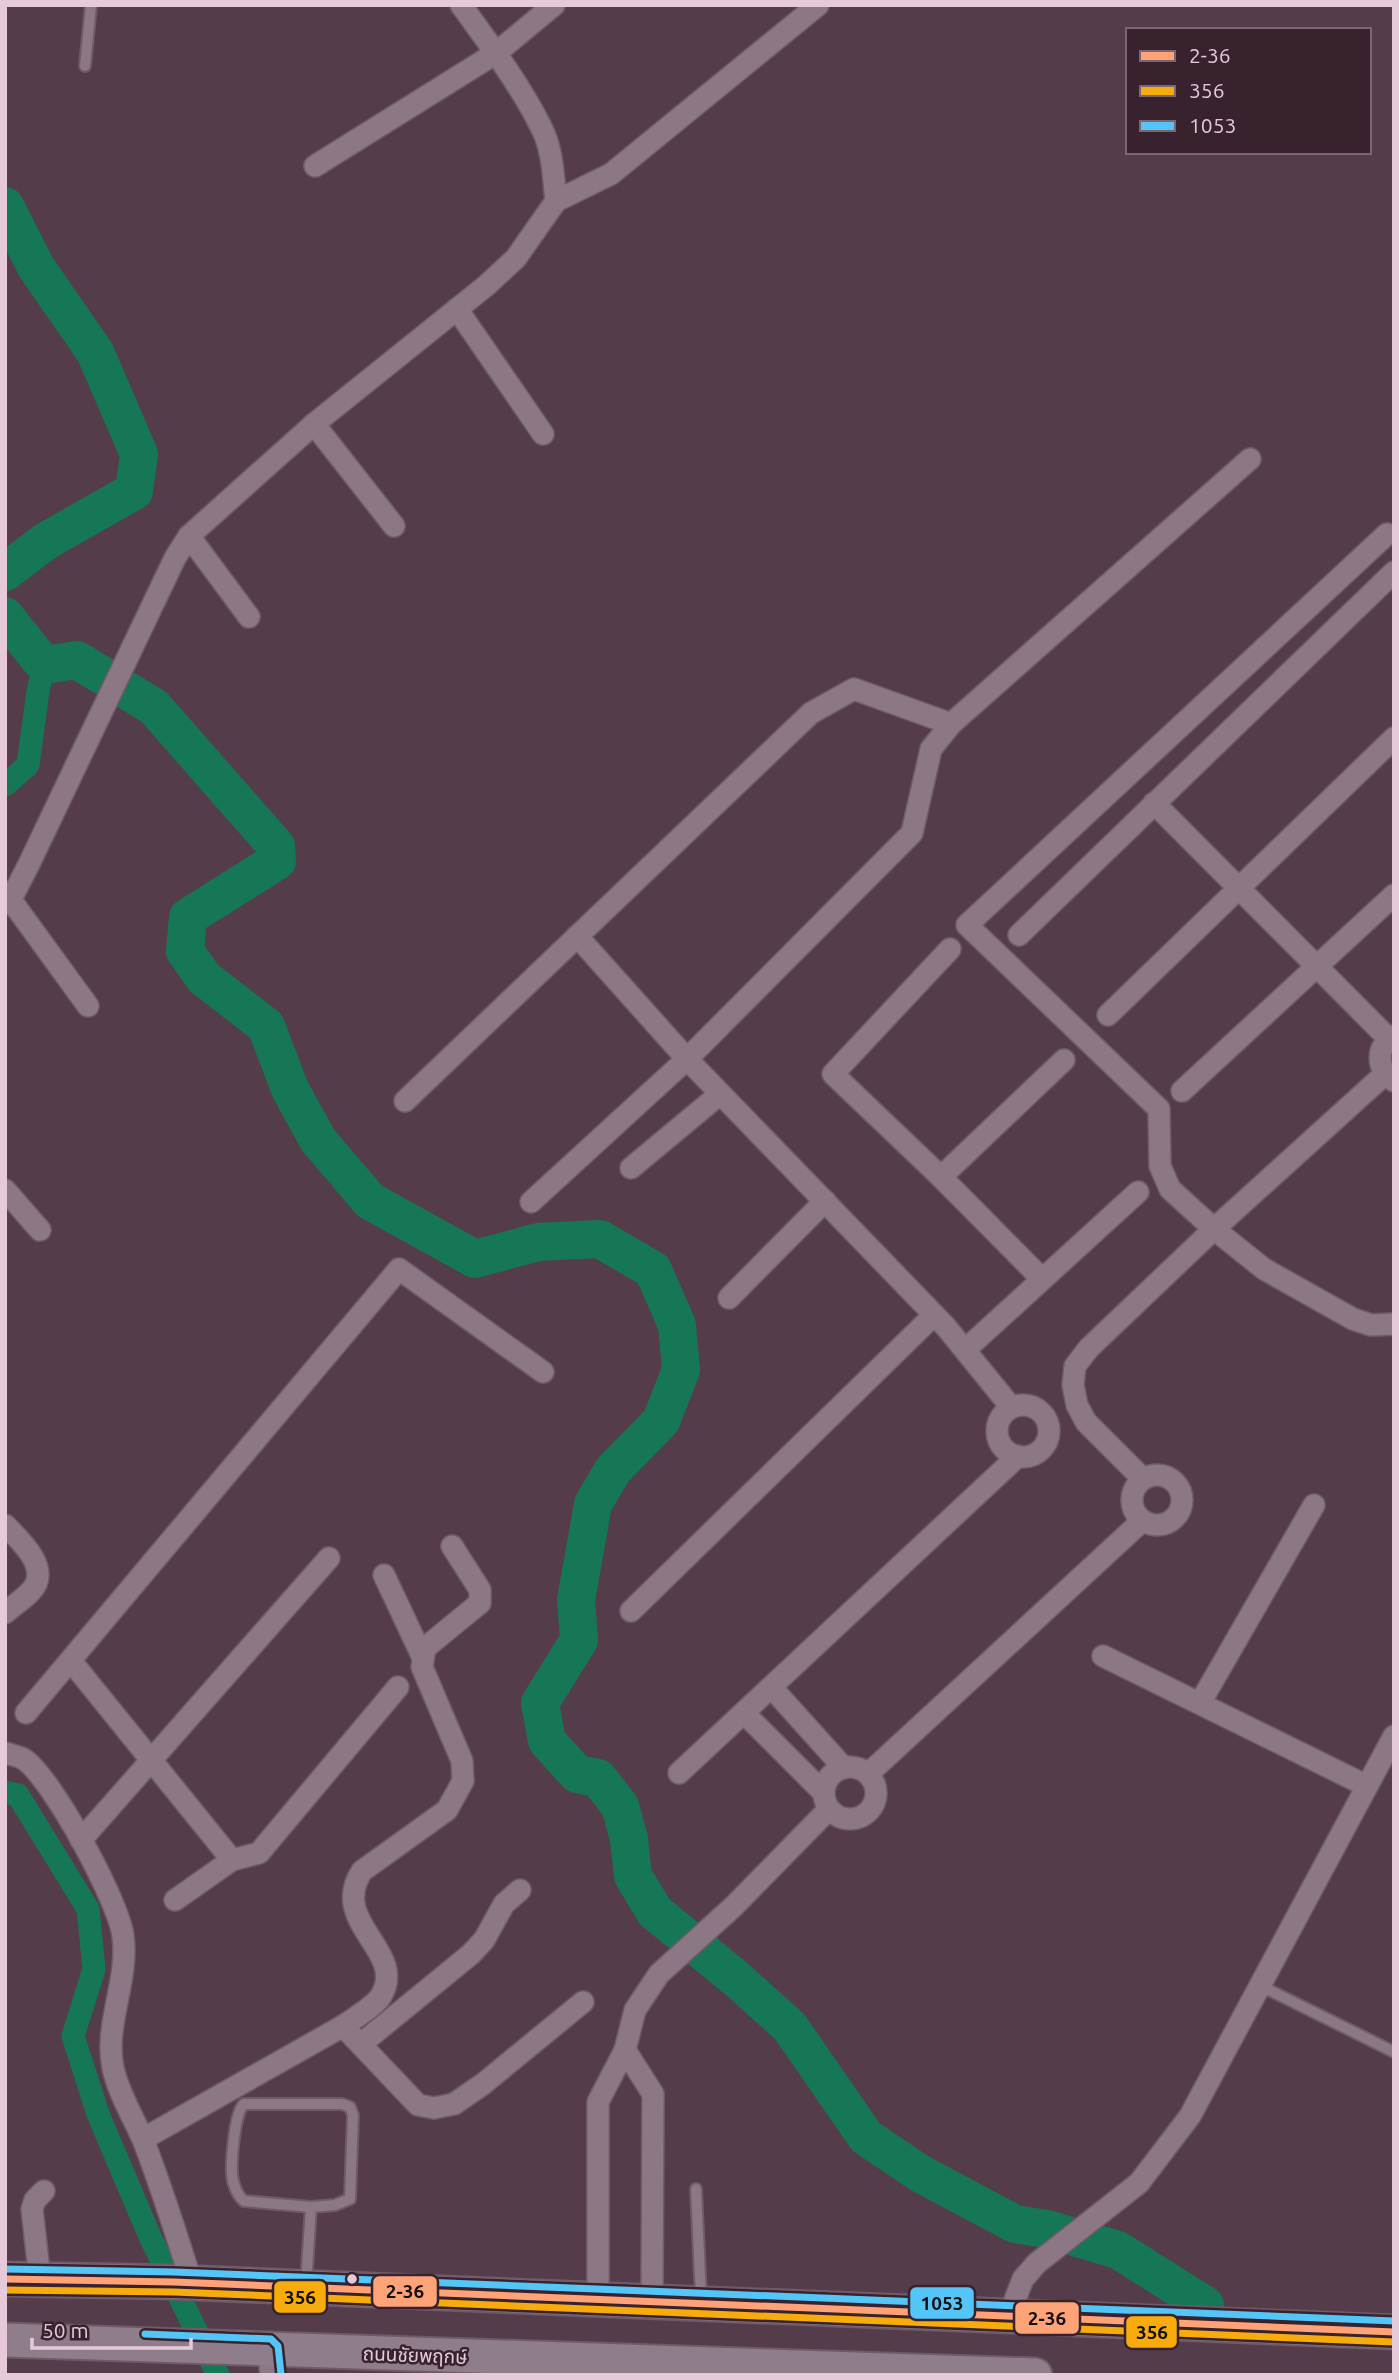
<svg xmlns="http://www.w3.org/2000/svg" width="1399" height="2380" font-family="Ubuntu,'Noto Sans Thai',sans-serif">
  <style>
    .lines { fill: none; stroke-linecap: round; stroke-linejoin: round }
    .canal { stroke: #167757; stroke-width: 23 }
    .river { stroke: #167757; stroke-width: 38 }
    .service-casing { stroke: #705a68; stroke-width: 14 }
    .minor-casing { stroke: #705a68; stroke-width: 24 }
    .primary-casing { stroke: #705a68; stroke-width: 37 }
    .service { stroke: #8b7884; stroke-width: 10 }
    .minor { stroke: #8b7884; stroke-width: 21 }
    .primary { stroke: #8f7d8c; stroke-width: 33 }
    .bus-1-casing { stroke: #37222e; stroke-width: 12 }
    .bus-2-casing { stroke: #37222e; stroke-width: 12 }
    .bus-3-casing { stroke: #37222e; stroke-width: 12 }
    .bus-1 { stroke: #fea277; stroke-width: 7 }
    .bus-2 { stroke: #f8ab0d; stroke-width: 7 }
    .bus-3 { stroke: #54c5f7; stroke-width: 7 }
    .bus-dot { fill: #e7cada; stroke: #37222e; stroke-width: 2.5 }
    .labels { text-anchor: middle; stroke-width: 5; stroke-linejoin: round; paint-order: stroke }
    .street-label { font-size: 19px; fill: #e7cada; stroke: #37222e }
    .line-badge { stroke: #37222e; stroke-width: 2.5 }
    .pale-badge-label { font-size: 19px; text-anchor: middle; font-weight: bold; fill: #111 }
  </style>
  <rect width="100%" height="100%" fill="#543c4b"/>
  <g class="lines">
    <!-- canal -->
    <g class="canal">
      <path d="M5 785 28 765 38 691 44 665"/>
      <path d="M5 1792 18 1795 88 1909 94 1969 73 2036 98 2114 151 2239 218 2375"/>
    </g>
    <!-- river -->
    <g class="river">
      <path d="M5 206 36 267 95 352 139 454 134 491 46 541 5 572"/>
      <path d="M5 616 44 665 77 660 154 707 276 846 277 861 188 917 185 951 204 978 266 1026 290 1089 318 1140 370 1201 475 1259 538 1242 600 1239 653 1270 677 1325 681 1370 661 1421 613 1470 593 1504 576 1600 579 1640 540 1703 547 1741 577 1774 598 1778 620 1806 629 1839 633 1876 655 1912 739 1981 790 2027 866 2137 921 2174 1015 2224 1047 2229 1118 2250 1205 2305"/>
    </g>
    <defs>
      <g id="service">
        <path d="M85 66 91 5"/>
        <path d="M1261 1986 1394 2052"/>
        <path d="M696 2189 701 2298"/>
        <path d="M306 2284 311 2207 244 2201C238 2196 235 2189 233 2181 230 2168 234 2113 244 2104H342L350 2107 353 2115 350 2199 335 2205 311 2207"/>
      </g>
      <g id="minor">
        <path d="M315 166 496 53 554 5"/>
        <path d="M556 201 611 174 818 5"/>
        <path d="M457 309 543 434"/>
        <path d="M314 424 394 526"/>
        <path d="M1387 534 967 925 1159 1109 1160 1166 1170 1189 1214 1229 1264 1269 1353 1319 1371 1325 1394 1324"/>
        <path d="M189 536 249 617"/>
        <path d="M1154 803 1389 1039"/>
        <path d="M5 892 88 1006"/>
        <path d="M5 904 11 899 29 864 175 558 189 536 314 424 487 285 516 258 556 201C553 176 553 149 541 127 521 86 488 42 461 5"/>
        <path d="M1019 935 1394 572"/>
        <path d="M577 936 687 1059 946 1327 1011 1407"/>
        <path d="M950 949 833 1074 941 1177 1042 1279"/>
        <path d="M1108 1015 1394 738"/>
        <path d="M1394 1036C1375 1047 1376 1069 1394 1081"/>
        <path d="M1182 1091 1394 895"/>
        <path d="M405 1101 811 713 854 689 951 724"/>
        <path d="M631 1168 720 1094"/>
        <path d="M941 1177 1064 1060"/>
        <path d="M5 1190 40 1230"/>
        <path d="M531 1202 687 1059 912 833 931 749 951 724 1250 459"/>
        <path d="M729 1298 825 1201"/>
        <path d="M965 1350 1138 1192"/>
        <circle cx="1023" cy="1431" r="26"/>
        <circle cx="1157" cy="1500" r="25"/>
        <path d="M1143 1479 1086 1422 1077 1405 1073 1385 1075 1366 1089 1348 1214 1229 1385 1074"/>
        <path d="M5 1525C20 1540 52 1569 31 1591 24 1599 14 1605 5 1613"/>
        <path d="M384 1575 423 1658"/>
        <path d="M631 1611 934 1315"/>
        <path d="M1103 1656 1367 1786"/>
        <path d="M71 1661 232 1860"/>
        <path d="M772 1688 844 1768"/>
        <path d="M1200 1703 1314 1505"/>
        <path d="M26 1713 399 1269 543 1372"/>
        <path d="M744 1713 824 1793"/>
        <path d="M5 1753C11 1755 20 1756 25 1760 53 1780 119 1902 123 1936 129 1981 104 2024 113 2068 119 2095 134 2118 144 2142 162 2189 177 2236 192 2284"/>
        <circle cx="850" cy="1793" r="26"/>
        <path d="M679 1773 1018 1456"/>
        <path d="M868 1774 1142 1521"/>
        <path d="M81 1840 329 1558"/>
        <path d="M175 1900 232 1860 259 1853 398 1687"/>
        <path d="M343 2026C353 2019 375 2006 381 1996 408 1951 328 1923 362 1871L447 1810 463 1781 462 1761 422 1667 425 1648 480 1603V1590L452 1546"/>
        <path d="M361 2044 471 1954 484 1940 504 1904 520 1890"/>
        <path d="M625 2050 635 2010 659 1974 734 1906 829 1809"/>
        <path d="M143 2139 343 2026 418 2105 434 2108 454 2104 483 2084 583 2002"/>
        <path d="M40 2280 32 2209 35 2200 44 2191"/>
        <path d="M598 2300V2102L625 2050 653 2094 652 2302"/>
        <path d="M1009 2315 1023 2279 1037 2263 1139 2183 1190 2116 1394 1736"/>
        <path d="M268 2349 271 2375"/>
      </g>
      <g id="primary">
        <path d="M5 2279 174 2282 1394 2332"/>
        <path d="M5 2340 1035 2375"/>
      </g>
    </defs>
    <!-- service casing -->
    <use href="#service" class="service-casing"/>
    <!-- minor casing -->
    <use href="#minor" class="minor-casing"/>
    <!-- primary casing -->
    <use href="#primary" class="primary-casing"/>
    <!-- service -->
    <use href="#service" class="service"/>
    <!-- minor -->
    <use href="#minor" class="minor"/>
    <!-- primary -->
    <use href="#primary" class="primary"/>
    <defs>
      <path id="bus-1" d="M5 2279 174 2282 1394 2332"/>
      <path id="bus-2" d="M5 2290 174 2292 1394 2342"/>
      <g id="bus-3">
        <path d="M5 2269 174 2272 1394 2321"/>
        <path d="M145 2334 271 2339 278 2346 281 2374"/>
      </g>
    </defs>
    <!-- bus-1 casing -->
    <use href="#bus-1" class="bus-1-casing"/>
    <!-- bus-2 casing -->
    <use href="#bus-2" class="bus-2-casing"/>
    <!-- bus-3 casing -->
    <use href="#bus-3" class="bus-3-casing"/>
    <!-- bus-1 -->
    <use href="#bus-1" class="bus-1"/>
    <!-- bus-2 -->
    <use href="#bus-2" class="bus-2"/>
    <!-- bus-3 -->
    <use href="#bus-3" class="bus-3"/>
  </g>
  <!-- markers -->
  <circle class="bus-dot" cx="352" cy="2279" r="6"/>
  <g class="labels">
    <!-- street labels -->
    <g class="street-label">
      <text transform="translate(415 2355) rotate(2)" y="7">ถนนชัยพฤกษ์</text>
    </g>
  </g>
  <g class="line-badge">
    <rect x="372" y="2275" width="66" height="33" rx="7" fill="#fea277"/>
    <rect x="273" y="2280" width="54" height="34" rx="7" fill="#f8ab0d"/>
    <rect x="909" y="2286" width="66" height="34" rx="7" fill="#54c5f7"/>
    <rect x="1014" y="2301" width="66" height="34" rx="7" fill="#fea277"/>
    <rect x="1125" y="2315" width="53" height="34" rx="7" fill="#f8ab0d"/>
  </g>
  <g class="pale-badge-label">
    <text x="405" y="2298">2-36</text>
    <text x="300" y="2304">356</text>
    <text x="942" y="2310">1053</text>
    <text x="1047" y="2325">2-36</text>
    <text x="1152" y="2339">356</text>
  </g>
  <!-- border -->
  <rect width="1399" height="2380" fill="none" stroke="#e7cada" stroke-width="14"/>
  <!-- legend -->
  <rect x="1126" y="28" width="245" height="126" fill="#37222e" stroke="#7d6573" stroke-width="2"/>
  <rect x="1140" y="51" width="35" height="10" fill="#fea277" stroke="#7d6573" stroke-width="2"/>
  <text x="1189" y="63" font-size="21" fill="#e7cada">2-36</text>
  <rect x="1140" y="86" width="35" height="10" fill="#f8ab0d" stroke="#7d6573" stroke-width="2"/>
  <text x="1189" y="98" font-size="21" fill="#e7cada">356</text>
  <rect x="1140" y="121" width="35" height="10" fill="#54c5f7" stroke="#7d6573" stroke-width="2"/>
  <text x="1189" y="133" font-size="21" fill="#e7cada">1053</text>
  <!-- scale -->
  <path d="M32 2338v10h159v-10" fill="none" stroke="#e7cada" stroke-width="3.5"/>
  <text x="42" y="2338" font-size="21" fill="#e7cada" stroke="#37222e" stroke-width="5" paint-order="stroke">50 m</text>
</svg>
